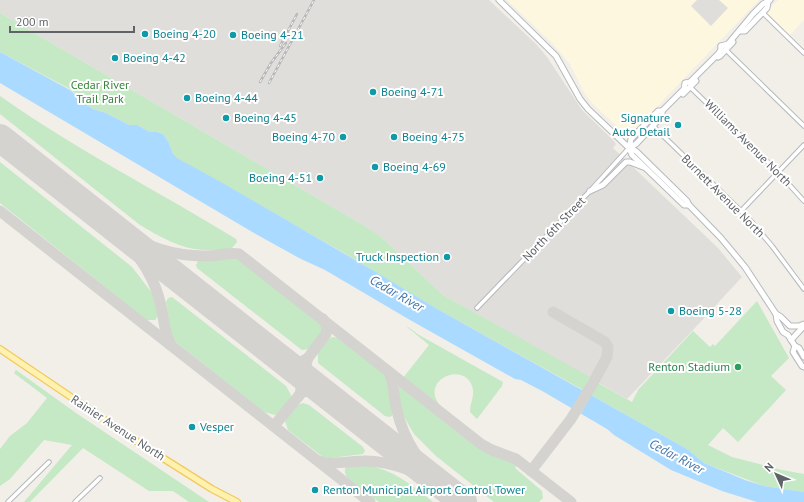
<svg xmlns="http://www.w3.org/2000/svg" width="804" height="502" font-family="'PT Sans',sans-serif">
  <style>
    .commercial { fill: #fef7e0 }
    .industrial { fill: #e0deda }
    .green { fill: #c5e8c5 }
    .water { fill: #aadaff }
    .pier { fill: #f1efe8 }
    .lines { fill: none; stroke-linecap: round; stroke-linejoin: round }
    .taxiway { stroke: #d4d3d0; stroke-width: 11 }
    .runway { stroke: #d4d3d0; stroke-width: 28 }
    .street-casing { stroke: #b5b8bc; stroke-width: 5.5 }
    .secondary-casing { stroke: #b6babf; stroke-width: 7 }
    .primary-casing { stroke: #f2c960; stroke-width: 8 }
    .street { stroke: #fff; stroke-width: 3.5 }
    .secondary { stroke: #fff; stroke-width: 5 }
    .primary { stroke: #fff2af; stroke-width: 5.5 }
    .rail-casing { stroke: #b6b7b8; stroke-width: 2.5 }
    .rail { stroke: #fff; stroke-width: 1; stroke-dasharray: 3; stroke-linecap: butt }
    .culture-dot { fill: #0f9aa8; stroke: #fff; stroke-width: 1.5 }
    .leisure-dot { fill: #2e9e5b; stroke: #fff; stroke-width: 1.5 }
    .labels { text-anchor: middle; stroke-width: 4; stroke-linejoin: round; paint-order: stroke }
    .culture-label { font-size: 12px; fill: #0d838f; stroke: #fff; text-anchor: start }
    .park-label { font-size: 12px; fill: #348238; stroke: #fff }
    .street-label { font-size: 12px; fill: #5f6368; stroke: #fff }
    .leisure-label { font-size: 12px; fill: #27864d; stroke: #fff; text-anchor: end }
    .water-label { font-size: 13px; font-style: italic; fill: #4174aa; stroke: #fff }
  </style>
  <rect width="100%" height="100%" fill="#f1efe8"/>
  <!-- commercial -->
  <g class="commercial">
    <path d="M507 0H759L628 137 591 102 584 92 570 64 554 45Z"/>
    <path d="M778 0H804V20L788 37 764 14Z"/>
  </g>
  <!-- industrial -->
  <g class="industrial">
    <path d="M0 0H489L537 45 547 57 582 110 613 140 616 144 613 148 718 248 742 277 693 330 627 399 443 295 380 236 363 225 0 13Z"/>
    <path d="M697 0H719L728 8 711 26 691 6Z"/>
  </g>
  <!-- green -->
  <g class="green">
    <path d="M0 13 363 225 380 236 443 295 590 377 583 390 432 306 344 253 176 158 173 154 169 143 163 134 157 132H150L137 125H129L106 113 93 109 87 105 70 89 0 52Z"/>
    <path d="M0 96C75 149 158 191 236 239L237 242 232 248 228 250C220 250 211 251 203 250 180 249 159 236 140 225L0 114Z"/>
    <path d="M0 162 132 267 152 293 157 304 159 312 158 316 155 320H147L0 203Z"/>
    <path d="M238 257 243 259 324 325 323 334 310 349 302 350 298 347 197 268 196 265 198 261Z"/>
    <path d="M172 297 286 386 291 395V399L279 413 275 415 264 412 172 339 166 302 168 298Z"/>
    <path d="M757 301 789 358 771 376 786 390 738 442 723 428 708 445 732 457 782 470 804 474V492L764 486 704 463 687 449 591 395 598 383 632 402 638 390 693 331 710 347 713 344 715 346Z"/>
    <path d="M407 327H408L419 335 503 382 502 386 477 419 470 412C470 404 474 397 473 390 468 359 417 379 441 407V408L403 378 429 345Z"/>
    <path d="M332 337 341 338 385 372 388 378 393 412 392 416 389 417 385 416 318 363V353L328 340Z"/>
    <path d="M16 370 76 413 209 502H189L173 491H149L83 448 30 502H24L72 445 44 440 10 479 0 486V449L10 436 27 423 47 398 14 373Z"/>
    <path d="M399 386 404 387 475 444 487 451 517 465 515 468 542 491 543 498 539 502H494L436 456 414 434 407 422 401 410 398 390Z"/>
    <path d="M303 403 309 405 363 447 365 451 363 454 330 458 323 457 288 430 285 421C289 413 294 405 303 403Z"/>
    <path d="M356 464C389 466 408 482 433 502H379L347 477C344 472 344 469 348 465Z"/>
  </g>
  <!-- water -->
  <path class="water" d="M0 52 70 90 87 105 93 109 106 113 129 125H137L150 132H157L163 134 169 143 173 154 177 158 226 185 381 275 432 306 687 449 704 463 745 480 764 486 804 492V502H757L722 491 671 470 614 435 607 429 544 392 521 380 515 379 410 320 325 270 299 258 254 233 0 83Z"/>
  <!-- pier -->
  <path class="pier" d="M584 388 592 393 580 415 572 410Z"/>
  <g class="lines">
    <!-- taxiway -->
    <g class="taxiway">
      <path d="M0 148 14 149"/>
      <path d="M0 211 370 502"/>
      <path d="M116 229C144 246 174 257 208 256 218 256 229 252 239 254L481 444 492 450 516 459 571 502"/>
      <path d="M122 237C141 258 155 278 161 306 164 318 164 334 171 345"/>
      <path d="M308 358C304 367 306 376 312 383"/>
      <path d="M284 361 297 364 308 358 326 334 327 327 323 319"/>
      <path d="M294 369C300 378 304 385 299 396"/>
      <path d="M388 371C394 380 393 391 395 401 400 431 415 458 436 479"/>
      <path d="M274 426 301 393C311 388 317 390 326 395"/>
      <path d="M319 461C328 466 356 460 368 461 395 462 420 473 444 487"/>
      <path d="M531 471 571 419 593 383 607 357 608 347 605 342 553 312"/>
    </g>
    <!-- runway -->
    <path class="runway" d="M0 138 463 502"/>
    <defs>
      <g id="street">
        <path d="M763 13 804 53"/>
        <path d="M726 50 804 126"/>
        <path d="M690 87 775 169 804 201"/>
        <path d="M653 126 750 220 772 246 804 289"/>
        <path d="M741 211 804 145"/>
        <path d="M477 308 590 191 629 148"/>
        <path d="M8 502 49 462"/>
        <path d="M75 502 100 478"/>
      </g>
      <g id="secondary">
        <path d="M499 0 556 56 580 99 588 109 629 148 632 155 684 205H689"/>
        <path d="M740 31H745L767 8 768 2"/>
        <path d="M721 46 728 44 753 14 763 4 770 0"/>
        <path d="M718 57 720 56 733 42"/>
        <path d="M683 94 696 81"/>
        <path d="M629 148 636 151 687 201 689 205 721 238 745 267 776 314 777 321 783 332 788 335 795 346 799 348 804 357"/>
        <path d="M629 148 631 139 658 111H662L684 89 685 83 690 82 719 53 721 49V46"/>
        <path d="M629 148 636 144 662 116V111"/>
        <path d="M590 191 603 185 626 162H630L643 167"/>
        <path d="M776 314 781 317 790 326H799L804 324"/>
        <path d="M791 340 804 326"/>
        <path d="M795 346 793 352 802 366 804 367"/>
      </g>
      <path id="primary" d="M0 349 136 441 212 489 237 502"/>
    </defs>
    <!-- street casing -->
    <use href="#street" class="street-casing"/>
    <!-- secondary casing -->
    <use href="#secondary" class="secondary-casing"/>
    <!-- primary casing -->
    <use href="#primary" class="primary-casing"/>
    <!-- street -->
    <use href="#street" class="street"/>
    <!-- secondary -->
    <use href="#secondary" class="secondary"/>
    <!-- primary -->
    <use href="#primary" class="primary"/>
    <defs>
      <g id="rail">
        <path d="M280 46 297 14"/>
        <path d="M260 82 271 63 286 43"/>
        <path d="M269 83 314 0"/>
      </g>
    </defs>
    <!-- rail casing -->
    <use href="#rail" class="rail-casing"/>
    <!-- rail -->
    <use href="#rail" class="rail"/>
  </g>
  <!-- markers -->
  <g class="culture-dot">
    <circle cx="145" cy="34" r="4"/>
    <circle cx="233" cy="35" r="4"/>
    <circle cx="115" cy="58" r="4"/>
    <circle cx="373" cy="92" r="4"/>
    <circle cx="187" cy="98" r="4"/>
    <circle cx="226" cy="118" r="4"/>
    <circle cx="678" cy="125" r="4"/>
    <circle cx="343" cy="137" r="4"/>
    <circle cx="394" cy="137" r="4"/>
    <circle cx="375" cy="167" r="4"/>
    <circle cx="320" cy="178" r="4"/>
    <circle cx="447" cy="257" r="4"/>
    <circle cx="671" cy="311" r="4"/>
    <circle cx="192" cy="427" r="4"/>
    <circle cx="315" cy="490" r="4"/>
  </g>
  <circle class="leisure-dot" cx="738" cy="367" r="4"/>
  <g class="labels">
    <!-- culture labels -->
    <g class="culture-label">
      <text x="153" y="38">Boeing 4-20</text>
      <text x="241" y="39">Boeing 4-21</text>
      <text x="123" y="62">Boeing 4-42</text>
      <text x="381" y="96">Boeing 4-71</text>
      <text x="195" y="102">Boeing 4-44</text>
      <text x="234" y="122">Boeing 4-45</text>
      <text x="670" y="122" text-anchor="end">Signature<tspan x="670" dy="14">Auto Detail</tspan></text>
      <text x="335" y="141" text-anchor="end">Boeing 4-70</text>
      <text x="402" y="141">Boeing 4-75</text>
      <text x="383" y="171">Boeing 4-69</text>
      <text x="312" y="182" text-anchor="end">Boeing 4-51</text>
      <text x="439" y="261" text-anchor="end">Truck Inspection</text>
      <text x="679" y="315">Boeing 5-28</text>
      <text x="200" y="431">Vesper</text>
      <text x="323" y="494">Renton Municipal Airport Control Tower</text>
    </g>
    <!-- park labels -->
    <g class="park-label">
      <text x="100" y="89">Cedar River<tspan x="100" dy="14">Trail Park</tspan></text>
    </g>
    <!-- street labels -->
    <g class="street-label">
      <text transform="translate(748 143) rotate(45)" y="4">Williams Avenue North</text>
      <text transform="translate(723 196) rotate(45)" y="4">Burnett Avenue North</text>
      <text transform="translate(554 229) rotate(-46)" y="4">North 6th Street</text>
      <text transform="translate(118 428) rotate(33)" y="4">Rainier Avenue North</text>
    </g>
    <!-- leisure labels -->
    <g class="leisure-label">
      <text x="730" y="371">Renton Stadium</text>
    </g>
    <!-- water labels -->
    <g class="water-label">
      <text transform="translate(397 293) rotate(30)" y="5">Cedar River</text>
      <text transform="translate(677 456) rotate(28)" y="5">Cedar River</text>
    </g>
  </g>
  <!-- north arrow -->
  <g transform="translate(776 474) rotate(314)" stroke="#ffffff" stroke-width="3" paint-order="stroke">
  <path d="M0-3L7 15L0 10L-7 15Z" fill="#5f6368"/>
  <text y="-6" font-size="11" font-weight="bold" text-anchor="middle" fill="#5f6368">N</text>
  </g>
  <!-- scale -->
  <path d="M10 26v6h124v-6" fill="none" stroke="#5f6368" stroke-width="2"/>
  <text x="16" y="26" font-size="12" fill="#5f6368" stroke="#ffffff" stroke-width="3" paint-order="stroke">200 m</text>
</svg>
